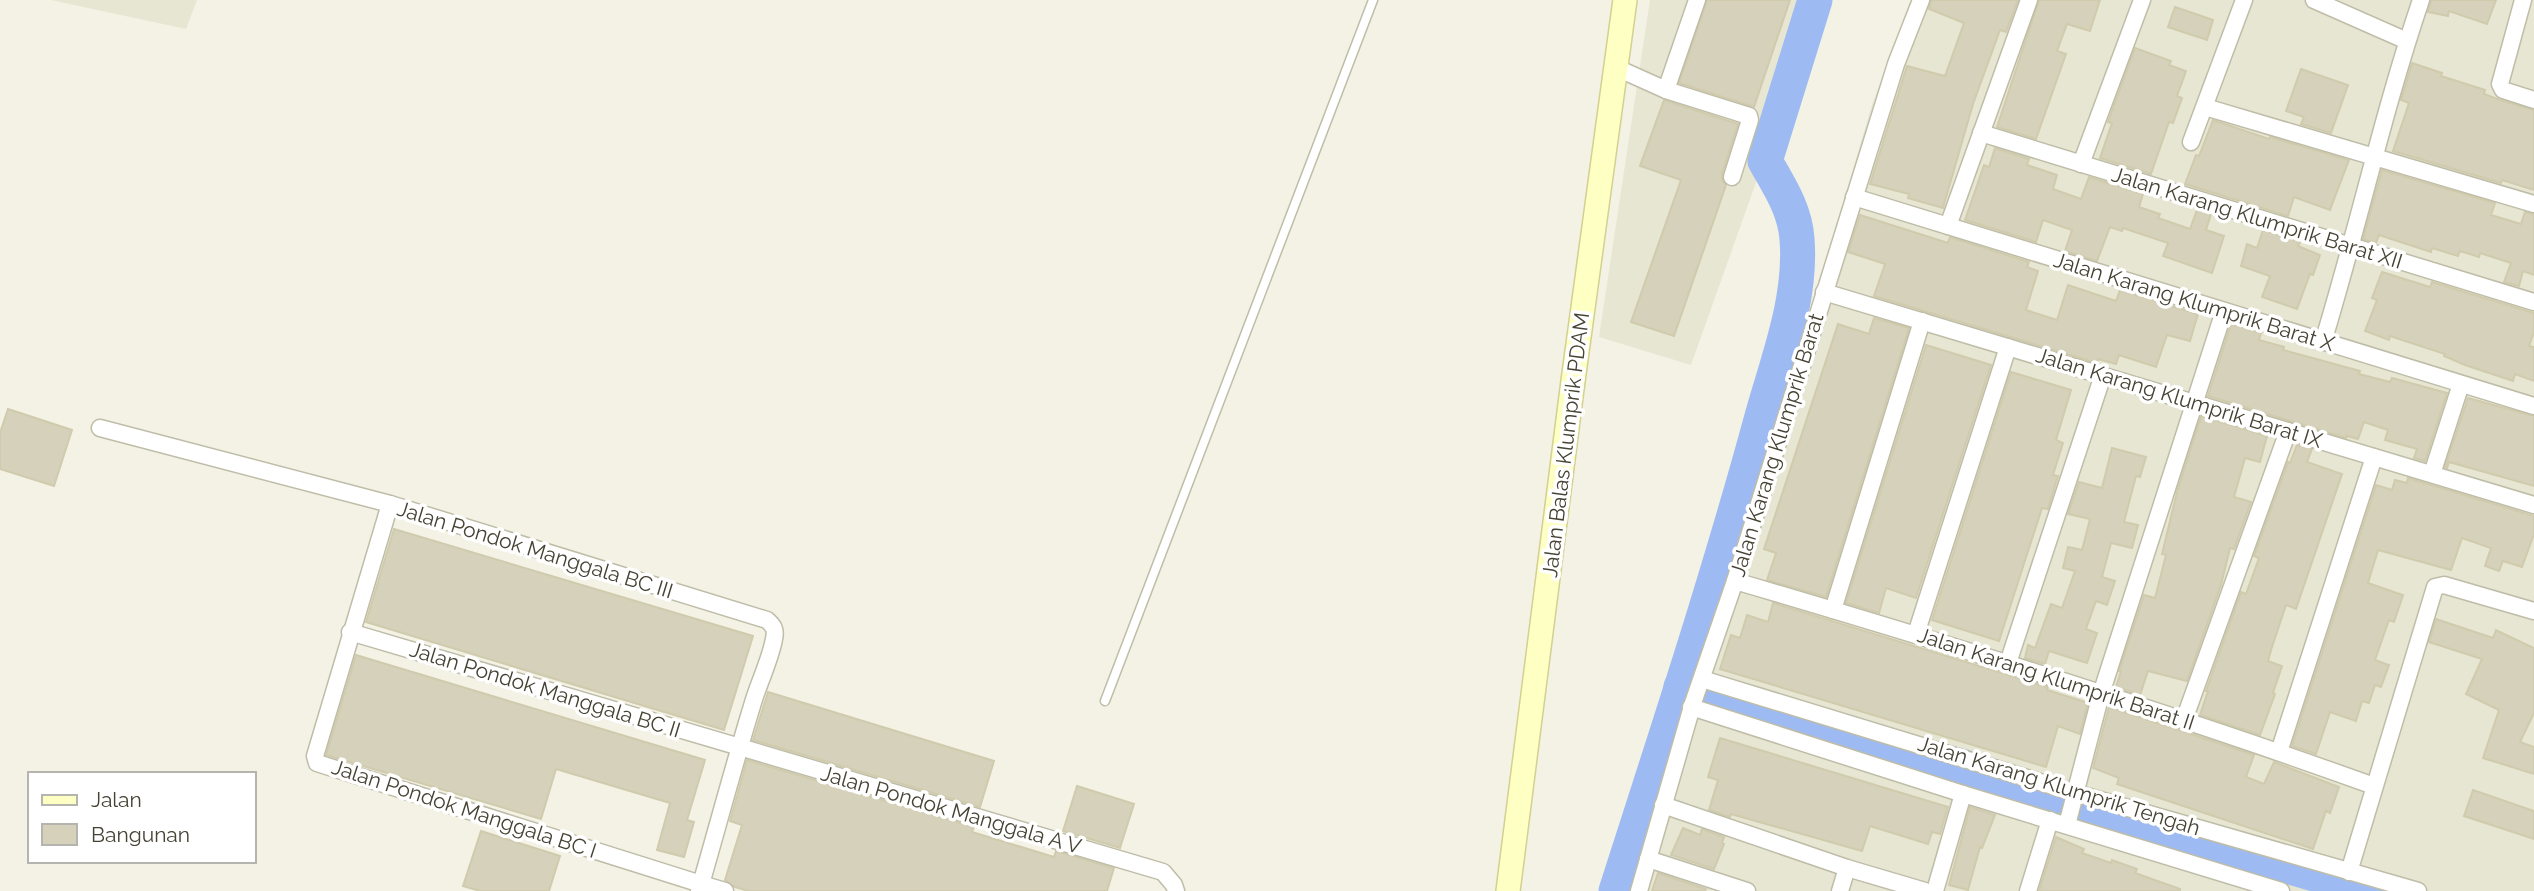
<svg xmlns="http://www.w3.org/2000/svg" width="2534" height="891" font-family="Raleway,sans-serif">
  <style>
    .residential { fill: #e7e6d3 }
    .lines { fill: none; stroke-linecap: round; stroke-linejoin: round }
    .river { stroke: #9ebaf2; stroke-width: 35 }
    .building { fill: #d5d1ba; stroke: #d0cbad; stroke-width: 2 }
    .lane-casing { stroke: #bfbda7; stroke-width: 11 }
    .street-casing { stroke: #bfbda7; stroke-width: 19 }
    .secondary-casing { stroke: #d2d191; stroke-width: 26 }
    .lane { stroke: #fff; stroke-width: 8 }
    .street { stroke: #fff; stroke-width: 16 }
    .secondary { stroke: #feffc3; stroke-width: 23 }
    .labels { text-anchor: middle; stroke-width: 7; stroke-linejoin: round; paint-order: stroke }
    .street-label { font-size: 21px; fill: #464334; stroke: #fff }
  </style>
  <rect width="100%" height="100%" fill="#f3f2e5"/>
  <!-- residential -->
  <g class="residential">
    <path d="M51 0H197L186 29Z"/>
    <path d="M1650 0H1821L1691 365 1599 337Z"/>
    <path d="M1911 0H2534V891H1638L1872 105Z"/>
  </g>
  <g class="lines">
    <!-- river -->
    <g class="river">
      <path d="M1681 687 1714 699 1975 770 2065 802 2373 891"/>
      <path d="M1616 891C1666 735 1718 578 1761 420 1777 362 1802 300 1797 239 1795 209 1779 186 1765 161L1815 0"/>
    </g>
  </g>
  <!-- building -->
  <g class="building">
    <path d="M1707 0H1790L1754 107 1679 83Z"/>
    <path d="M1931 0H2018L2006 32 2000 30 1973 104 1943 208 1908 198 1909 194 1870 184 1907 66 1945 76 1964 23 1929 9Z"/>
    <path d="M2039 0H2100L2090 31 2067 24 2057 51 2066 54 2036 139 1997 127Z"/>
    <path d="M2431 0H2496L2487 24 2449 11 2448 16 2428 12Z"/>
    <path d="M2175 7 2213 20 2207 40 2168 27Z"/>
    <path d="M2135 48 2171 61 2169 65 2186 71 2177 96 2182 98 2173 123 2169 122 2151 174 2100 158 2112 123 2108 122Z"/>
    <path d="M2412 63 2442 73 2441 76 2485 90 2484 94 2500 100 2534 110V190L2502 180 2501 183 2393 151 2409 103 2401 100Z"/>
    <path d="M2301 69 2348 85 2331 133 2301 124 2304 117 2286 111Z"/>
    <path d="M1664 100 1738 124 1722 174V180L1726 185 1674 336 1631 322 1681 180 1640 166Z"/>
    <path d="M2213 120 2269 139 2270 137 2349 160 2330 210 2294 197 2288 216 2185 184 2196 155 2199 156Z"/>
    <path d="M1995 148 2029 159 2027 165 2057 175 2053 189 2081 199 2089 177 2143 194 2139 207 2160 214 2158 218 2190 229 2197 210 2211 214 2206 230 2224 236 2212 273 2163 256 2168 243 2123 228 2122 231 2110 227 2097 261 2065 251 2072 230 2043 220 2036 242 1965 220 1984 165 1989 167Z"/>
    <path d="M2382 170 2495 203 2491 215 2521 224 2525 212 2534 214V275L2523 271 2519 286 2504 282 2511 263 2480 253 2479 257 2460 251 2458 256 2432 248 2431 252 2379 235 2376 243 2363 239Z"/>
    <path d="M1860 215 1948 243 1950 237 2029 262 2027 267 2038 271 2026 310 2057 320 2068 285 2116 301 2120 290 2198 314 2190 341 2167 335 2156 367 2119 355 2116 364 2098 359 2097 363 1874 296 1885 264 1848 252Z"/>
    <path d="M2263 230 2300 242 2298 246 2320 255 2313 275 2310 274 2297 309 2262 297 2270 276 2241 266 2247 244 2257 248Z"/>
    <path d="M2382 272 2430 287 2432 282 2534 313V332L2529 346 2534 347V381L2515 374 2513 381 2465 365 2444 356 2445 354 2390 336 2389 340 2365 331 2377 300 2372 298Z"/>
    <path d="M1874 318 1909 328 1826 597 1767 580 1776 553 1764 549 1838 324 1869 334Z"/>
    <path d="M2231 324 2261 333 2259 340 2284 347 2283 350 2360 371 2359 374 2390 382 2392 378 2447 393 2425 461 2414 458 2417 449 2385 440 2388 430 2364 422 2358 439 2347 436 2346 438 2208 396Z"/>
    <path d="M1926 345 1991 365 1916 598 1886 588 1879 613 1846 603Z"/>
    <path d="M2011 372 2071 390 2056 440 2063 443 2053 475 2058 476 2048 509 2042 508 1999 641 1932 620Z"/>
    <path d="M2468 398 2534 416V486L2449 462 2447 468 2445 467Z"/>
    <path d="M8 409 72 430 54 486 0 469V433Z"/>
    <path d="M2201 416 2267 436 2260 462 2245 458 2234 497 2251 502 2234 549 2230 548 2221 585 2187 681 2148 671 2140 695 2116 687 2121 671H2119L2144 595 2155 598 2166 555 2162 554 2177 492Z"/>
    <path d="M2297 445 2312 449 2307 462 2342 474 2296 609 2286 605 2272 647 2268 661 2282 666 2273 693 2275 694 2260 735 2200 715 2208 691H2206L2241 592 2246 594 2259 558 2254 556 2288 462 2290 463Z"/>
    <path d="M2112 448 2146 457 2140 477 2136 476 2124 522 2138 525 2132 548 2111 543 2102 577 2115 581 2107 605 2096 601 2086 629 2097 633 2087 663 2049 651 2045 664 2025 658 2028 645 2035 648 2051 604 2062 608 2075 571 2063 568 2068 547 2082 550 2090 519 2068 514 2079 482 2102 488Z"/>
    <path d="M2408 478 2534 516V534L2522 567 2503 561 2499 571 2485 566 2491 548 2462 538 2451 570 2378 550 2368 583 2403 595 2394 622 2389 620 2375 660 2389 665 2381 687 2375 685 2369 703 2362 701 2356 721 2330 712 2316 754 2292 746 2376 485 2392 490 2395 480 2407 483Z"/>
    <path d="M394 529 753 636 724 730 366 622Z"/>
    <path d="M1773 603 2048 687 2047 690 2088 703 2080 734 2058 726 2046 767 1720 669 1731 635 1740 638 1747 615 1768 622Z"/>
    <path d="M2436 619 2493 638 2496 630 2534 648V713L2520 742 2534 747V774L2483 758 2499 710 2466 694 2482 659 2429 642Z"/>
    <path d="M356 655 705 760 687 820 694 822 684 857 657 850 670 803 556 769 541 819 326 755Z"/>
    <path d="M768 692 994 761 980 807 753 740Z"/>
    <path d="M2109 707 2254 755 2246 777 2264 784 2274 762 2339 787 2330 813 2326 811 2313 849 2117 784 2119 778 2093 768Z"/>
    <path d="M1720 738 1948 807 1940 834 1932 832 1928 844 1870 826 1862 851 1731 814 1730 817 1709 810 1718 780 1708 777Z"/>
    <path d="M747 760 974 827 972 832 1054 857 1056 851 1114 868 1107 891H748L735 887 725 880 742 825 730 821Z"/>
    <path d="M1077 786 1134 804 1120 848 1063 831Z"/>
    <path d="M2473 790 2534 811V839L2464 816Z"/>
    <path d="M1970 807 1995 815 1982 848 1980 847 1968 890 1949 885Z"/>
    <path d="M1683 828 1700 835 1702 829 1724 837 1722 843 1724 844 1714 869 1671 855Z"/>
    <path d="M481 831 560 856 549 891H480L463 886Z"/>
    <path d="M2056 837 2084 849 2082 853 2111 863 2112 860 2137 869 2135 873 2180 889V891H2039Z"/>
    <path d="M1658 873 1706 889 1705 891H1652Z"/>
  </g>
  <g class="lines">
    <defs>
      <path id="lane" d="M1105 701 1373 0"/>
      <g id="street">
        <path d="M2314 0 2407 41"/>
        <path d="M2523 0 2500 84 2503 90 2534 100"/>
        <path d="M1617 68 1666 90 1749 116 1750 120 1732 177"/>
        <path d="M1666 90 1697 0"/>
        <path d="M2205 107 2534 204"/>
        <path d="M1981 133 2534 302"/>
        <path d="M2191 142 2244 0"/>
        <path d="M2081 164 2142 0"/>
        <path d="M1854 197 2534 406"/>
        <path d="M1948 226 2029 0"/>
        <path d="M1824 292 2534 505"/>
        <path d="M2323 342C2358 228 2383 112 2421 0"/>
        <path d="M100 428 390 504"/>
        <path d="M2432 474 2461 384"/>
        <path d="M1735 581C1950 644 2163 710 2374 786"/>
        <path d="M1833 610 1922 321"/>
        <path d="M350 632 1163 872 1174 885 1176 891"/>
        <path d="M1916 634 2008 347"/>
        <path d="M2008 663 2103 375"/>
        <path d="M1702 679 2076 793 2418 891"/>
        <path d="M1691 707 1963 794 2281 891"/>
        <path d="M2184 720 2288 431"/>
        <path d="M2279 752 2374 457"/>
        <path d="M1663 805 1847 868 1925 891"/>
        <path d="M2067 825 2101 694 2224 311"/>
        <path d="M1648 859 1747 891"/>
        <path d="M2349 872 2435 587 2444 585 2534 611"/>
        <path d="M699 891 701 884C718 825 734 765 752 706 758 684 770 661 774 639 776 630 774 626 767 620L390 504 315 756 317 763 701 884 725 891"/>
        <path d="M1639 891 1693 703 1735 581 1896 64 1921 0"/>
        <path d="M1840 891 1847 868"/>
        <path d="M1935 891 1963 794"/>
        <path d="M2028 891 2050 820"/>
      </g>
      <path id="secondary" d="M1508 891 1573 381 1625 0"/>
    </defs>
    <!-- lane casing -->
    <use href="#lane" class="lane-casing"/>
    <!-- street casing -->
    <use href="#street" class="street-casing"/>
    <!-- secondary casing -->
    <use href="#secondary" class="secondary-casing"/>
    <!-- lane -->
    <use href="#lane" class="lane"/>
    <!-- street -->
    <use href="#street" class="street"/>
    <!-- secondary -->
    <use href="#secondary" class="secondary"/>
  </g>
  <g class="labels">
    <!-- street labels -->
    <g class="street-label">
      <text transform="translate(2257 218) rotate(17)" y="7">Jalan Karang Klumprik Barat XII</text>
      <text transform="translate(2194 302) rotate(17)" y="7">Jalan Karang Klumprik Barat X</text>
      <text transform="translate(2179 398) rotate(17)" y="7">Jalan Karang Klumprik Barat IX</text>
      <text transform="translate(1566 445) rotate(-83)" y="7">Jalan Balas Klumprik PDAM</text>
      <text transform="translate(1777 445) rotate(-73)" y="7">Jalan Karang Klumprik Barat</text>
      <text transform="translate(535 550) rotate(17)" y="7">Jalan Pondok Manggala BC III</text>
      <text transform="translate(2056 679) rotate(18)" y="7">Jalan Karang Klumprik Barat II</text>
      <text transform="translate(545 690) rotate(17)" y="7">Jalan Pondok Manggala BC II</text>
      <text transform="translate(2059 786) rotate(17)" y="7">Jalan Karang Klumprik Tengah</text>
      <text transform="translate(464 809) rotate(18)" y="7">Jalan Pondok Manggala BC I</text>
      <text transform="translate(951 810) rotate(16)" y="7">Jalan Pondok Manggala A V</text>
    </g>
  </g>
  <!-- legend -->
  <rect x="28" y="772" width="228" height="91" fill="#ffffff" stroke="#b5b4ae" stroke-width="2"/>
  <rect x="42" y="795" width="35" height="10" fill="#feffc3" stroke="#b5b4ae" stroke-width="2"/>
  <text x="91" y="807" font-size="21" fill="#464334">Jalan</text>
  <rect x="42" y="824" width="35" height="21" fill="#d5d1ba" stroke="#b5b4ae" stroke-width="2"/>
  <text x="91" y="842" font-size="21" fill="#464334">Bangunan</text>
</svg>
